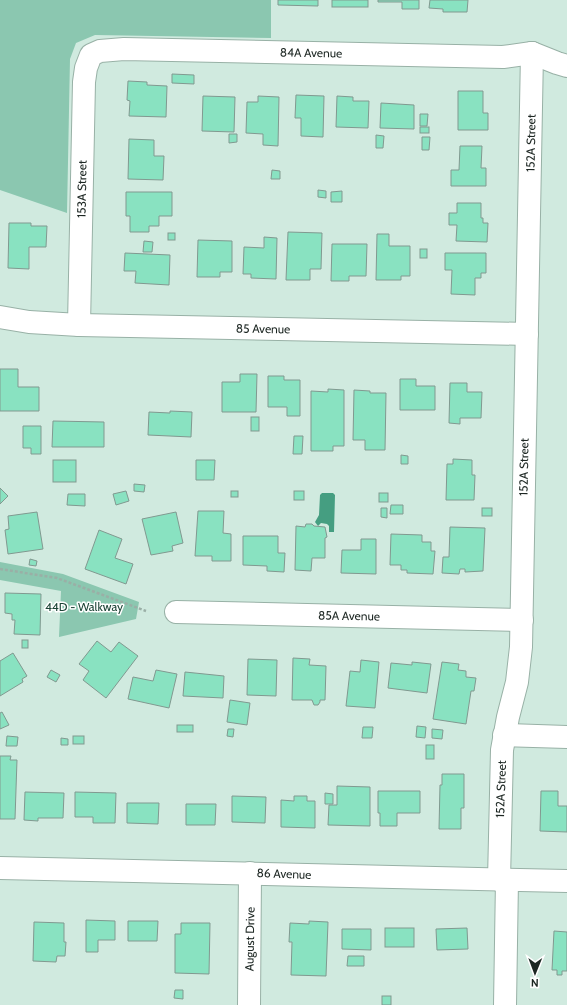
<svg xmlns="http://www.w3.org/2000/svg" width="567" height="1005" font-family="Cabin,sans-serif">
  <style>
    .green { fill: #8bc7b0 }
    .water { fill: #459e81 }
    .building { fill: #89e2c1; stroke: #819990 }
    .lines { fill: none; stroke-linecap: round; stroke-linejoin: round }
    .minor-casing { stroke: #98b1a6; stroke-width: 24 }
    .path { stroke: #9aafa6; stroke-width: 2.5; stroke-dasharray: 3 2; stroke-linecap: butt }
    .minor { stroke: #fff; stroke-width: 22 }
    .labels { text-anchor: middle; stroke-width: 3; stroke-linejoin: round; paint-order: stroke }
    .street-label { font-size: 12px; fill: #1d2723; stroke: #fff }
    .park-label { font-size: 12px; fill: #1c4436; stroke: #fff }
  </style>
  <rect width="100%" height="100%" fill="#d0eadf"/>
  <!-- green -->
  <g class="green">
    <path d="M0 0H271V38L95 35 76 43 70 59 67 213 0 190Z"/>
    <path d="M0 562 63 574 139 602 136 619 59 637 61 591 0 580Z"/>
  </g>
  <!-- water -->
  <path class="water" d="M322 493H333L335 495 334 532H329V526L327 524 321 523 318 526 315 522 319 515 320 495Z"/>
  <!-- building -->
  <g class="building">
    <path d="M278 0H318V6L278 5Z"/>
    <rect x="332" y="0" width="36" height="7"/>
    <path d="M378 0H419V9H402V2H378Z"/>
    <path d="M430 0H468L467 12H443V9L429 8Z"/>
    <path d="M172 74 194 75V84L172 83Z"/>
    <path d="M128 81 147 82V85L167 86 166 117 129 116 130 101 127 100Z"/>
    <path d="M458 91H483V113H488V130H458Z"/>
    <path d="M296 95 324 96 323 137 301 136V118H295Z"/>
    <path d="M203 96 235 97 234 132 202 131Z"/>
    <path d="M258 96 279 97 278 146 263 145V134L246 133 247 102H258Z"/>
    <path d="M337 96 353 97V101H369L368 128 336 127Z"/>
    <path d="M381 103 414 105V129L380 128Z"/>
    <path d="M420 114H428L427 126H420Z"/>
    <rect x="420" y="127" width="9" height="6"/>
    <path d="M229 134H237V142L229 143Z"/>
    <path d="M376 135 384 136 383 148H376Z"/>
    <path d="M422 137H430L429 150H422Z"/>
    <path d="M129 139 154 140V156H164L163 180 128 179Z"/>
    <path d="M460 146H482L481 168H486V186H451V170H459Z"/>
    <path d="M272 170 280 171V179H271Z"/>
    <path d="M318 190 326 191V198L318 197Z"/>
    <path d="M342 191V202H331V192Z"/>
    <path d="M126 192H172V216H159V226H149V232H130V216H126Z"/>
    <path d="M457 203H481V218H483V223H488L487 242 456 241 457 225H449V213H457Z"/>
    <path d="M9 223H31V226H47L46 247H29V269L8 268Z"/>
    <path d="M288 232 322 233 321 269H310V280H286Z"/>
    <rect x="168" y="233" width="7" height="7"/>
    <path d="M377 234H389V246H410V276H401V280H376Z"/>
    <path d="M264 237 277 238 276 279 251 278V274H243L244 247 264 248Z"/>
    <path d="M198 240 232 241V272H220V277H197Z"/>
    <path d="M144 241 153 242 152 252H143Z"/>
    <path d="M332 244H367L366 276H349V281H331Z"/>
    <rect x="420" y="249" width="7" height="9"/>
    <path d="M125 253 170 255 169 285 135 283 136 271H124Z"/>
    <path d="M445 253H486V273H481V278H475V295L451 294 452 270H445Z"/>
    <path d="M0 369H18V387H39V411H0Z"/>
    <path d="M240 374H257L256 412H222V382H240Z"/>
    <path d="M268 376H284V380H300V416H287V407H268Z"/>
    <path d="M400 379H416V386H435V410H400Z"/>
    <path d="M450 383H467V392H482L481 418H460V424L449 423Z"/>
    <path d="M328 389 344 390V446H333V451H311V391L328 392Z"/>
    <path d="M354 390 370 391V393H386L385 450H365V440H353Z"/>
    <path d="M170 411 192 412 191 437 148 435 149 412 170 413Z"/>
    <rect x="251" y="417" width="8" height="14"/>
    <path d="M53 421 104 422V447H52Z"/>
    <path d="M23 426H41V454H31V448H23Z"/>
    <path d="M294 436H303L302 454H293Z"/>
    <path d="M401 455 408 456V464H401Z"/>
    <path d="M453 459 472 460V475H475L474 500H446L447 464H453Z"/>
    <rect x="53" y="460" width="23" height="22"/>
    <path d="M196 460H215L214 480H196Z"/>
    <path d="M134 484 145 485 144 492 134 491Z"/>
    <path d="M0 488 8 496 0 504Z"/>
    <path d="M126 491 129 501 116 505 113 494Z"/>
    <rect x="231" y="491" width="7" height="6"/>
    <rect x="294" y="491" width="10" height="9"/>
    <rect x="379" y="493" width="9" height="9"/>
    <path d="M68 494H85V506L67 505Z"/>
    <path d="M391 505H403V514H390Z"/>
    <path d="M381 508H387V518L381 517Z"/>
    <rect x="482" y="508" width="10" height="8"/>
    <path d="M198 511H224L223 533 231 534V561H212V556H195Z"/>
    <path d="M37 512 43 549 8 554 5 530 9 529 8 516Z"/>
    <path d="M176 512 183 543 172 546 173 551 151 555 142 519Z"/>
    <path d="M306 524H312L314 526 325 527 327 537 325 538V558H312L311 571 295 570 296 526 305 527Z"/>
    <path d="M450 527 485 528 483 571 465 572V569H460L459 574 442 573 443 557H449Z"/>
    <path d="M99 530 122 539 115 558 133 564 126 584 85 569Z"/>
    <path d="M391 534 422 535V542H431V551H435L433 574 407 573V570H401V565H390Z"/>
    <path d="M243 536H278V553H285L284 572 267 571V566L243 565Z"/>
    <path d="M361 539H376V574L341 573 342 550H361Z"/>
    <path d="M30 559 37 561 36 566 29 565Z"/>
    <path d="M5 593 41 594 40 635 14 634 15 620H12V614L5 613Z"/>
    <rect x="22" y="640" width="6" height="8"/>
    <path d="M97 641 111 652 119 642 138 656 106 698 83 680 89 671 79 664Z"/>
    <path d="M13 653 27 676 22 679 23 682 0 696V661Z"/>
    <path d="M293 658 310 659 309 665 326 666 325 700H320V702L318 705H314L312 700H292Z"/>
    <path d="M248 659 277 660 276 696 247 695Z"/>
    <path d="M361 660 379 662 375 708 346 706 350 671 360 672Z"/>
    <path d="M412 662 431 664 427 693 388 688 391 663 412 665Z"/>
    <path d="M442 662 459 664 458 670 466 671V677L476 678 474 691H471L466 724 433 719Z"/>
    <path d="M51 670 60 675 56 682 47 677Z"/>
    <path d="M156 670 177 674 169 708 128 699 133 677 153 681Z"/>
    <path d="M185 672 224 676 223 698 183 696Z"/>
    <path d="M230 700 250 703 247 725 227 722Z"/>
    <path d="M2 712 9 725 0 729V713Z"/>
    <rect x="177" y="725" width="16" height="7"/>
    <path d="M417 726 426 727 425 738 416 737Z"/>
    <path d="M363 727H373L372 738H362Z"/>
    <path d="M228 729H234L233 737 227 736Z"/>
    <path d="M432 729 443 730 442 739 432 738Z"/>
    <path d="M7 736 18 737 17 746H6Z"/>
    <rect x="73" y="736" width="11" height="8"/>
    <path d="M61 738 68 739V745H61Z"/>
    <rect x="426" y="745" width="8" height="14"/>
    <path d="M0 756H11L10 760H17L15 819H0Z"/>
    <path d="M442 774H464V808H461V829H439L440 785H442Z"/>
    <path d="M337 786 370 787V826L328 825 329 805H337Z"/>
    <path d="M378 791H420V813H397V826H380V813H378Z"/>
    <path d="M541 791H558V806H567V832L540 831Z"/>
    <path d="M25 792 64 793 63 818H38V821L24 820Z"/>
    <path d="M75 792 116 793 115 823H93V817H75Z"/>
    <path d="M325 793 333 794V804H325Z"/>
    <path d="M232 796 266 797 265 823 232 822Z"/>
    <path d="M294 796H307V801H315V828L281 827V800L294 801Z"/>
    <path d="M127 803H159L158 824 127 823Z"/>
    <path d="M186 804H216L215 825H186Z"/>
    <path d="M86 920 115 921V940H98V952H86Z"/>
    <path d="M128 921H158L157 941H128Z"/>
    <path d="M309 921 328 922 326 976 291 975 292 942H289L290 923 309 924Z"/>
    <path d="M34 922 64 923V942H66L65 956H57L56 962 33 961Z"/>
    <path d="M181 923H210L209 974 175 973V934H181Z"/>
    <rect x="385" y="928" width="29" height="19"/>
    <path d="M467 928 468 949 437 950 436 929Z"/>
    <path d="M342 929H371V950L342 949Z"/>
    <path d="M554 931 567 932V971H562V975H557V970H552Z"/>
    <path d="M348 956H364V966H347Z"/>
    <path d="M175 990H183V999L174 998Z"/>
    <rect x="382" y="996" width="9" height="9"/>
  </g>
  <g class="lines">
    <defs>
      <g id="minor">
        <path d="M532 53 557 63 567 66"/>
        <path d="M0 317 29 322 79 325 527 334"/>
        <path d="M79 325 84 82 86 68 91 55 100 51 124 49 503 57 532 53"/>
        <path d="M176 612 522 620"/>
        <path d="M504 735 567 737"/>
        <path d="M0 868 567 881"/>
        <path d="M499 880 502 750 508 717 517 682 521 647 532 53"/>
        <path d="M249 1005 250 873"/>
        <path d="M505 1005 507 880"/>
      </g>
    </defs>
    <!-- minor casing -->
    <use href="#minor" class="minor-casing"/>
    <!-- path -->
    <path class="path" d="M0 569 57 578 146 611"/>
    <!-- minor -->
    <use href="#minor" class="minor"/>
  </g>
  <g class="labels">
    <!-- street labels -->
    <g class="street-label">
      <text transform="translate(311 53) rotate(1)" y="4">84A Avenue</text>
      <text transform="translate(531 143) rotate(-89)" y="4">152A Street</text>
      <text transform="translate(82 189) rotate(-89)" y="4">153A Street</text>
      <text transform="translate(263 329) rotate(1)" y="4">85 Avenue</text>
      <text transform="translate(524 467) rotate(-89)" y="4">152A Street</text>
      <text transform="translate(349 616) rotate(1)" y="4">85A Avenue</text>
      <text transform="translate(501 789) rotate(-88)" y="4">152A Street</text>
      <text transform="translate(284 874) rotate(2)" y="4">86 Avenue</text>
      <text transform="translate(250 939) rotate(-89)" y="4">August Drive</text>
    </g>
    <!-- park labels -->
    <g class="park-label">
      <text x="84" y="611">44D - Walkway</text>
    </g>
  </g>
  <!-- north arrow -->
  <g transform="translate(535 973) rotate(181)" stroke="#ffffff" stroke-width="3" paint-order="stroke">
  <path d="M0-3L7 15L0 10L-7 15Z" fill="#1d2723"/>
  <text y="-6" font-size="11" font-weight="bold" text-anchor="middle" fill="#1d2723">N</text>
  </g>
</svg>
